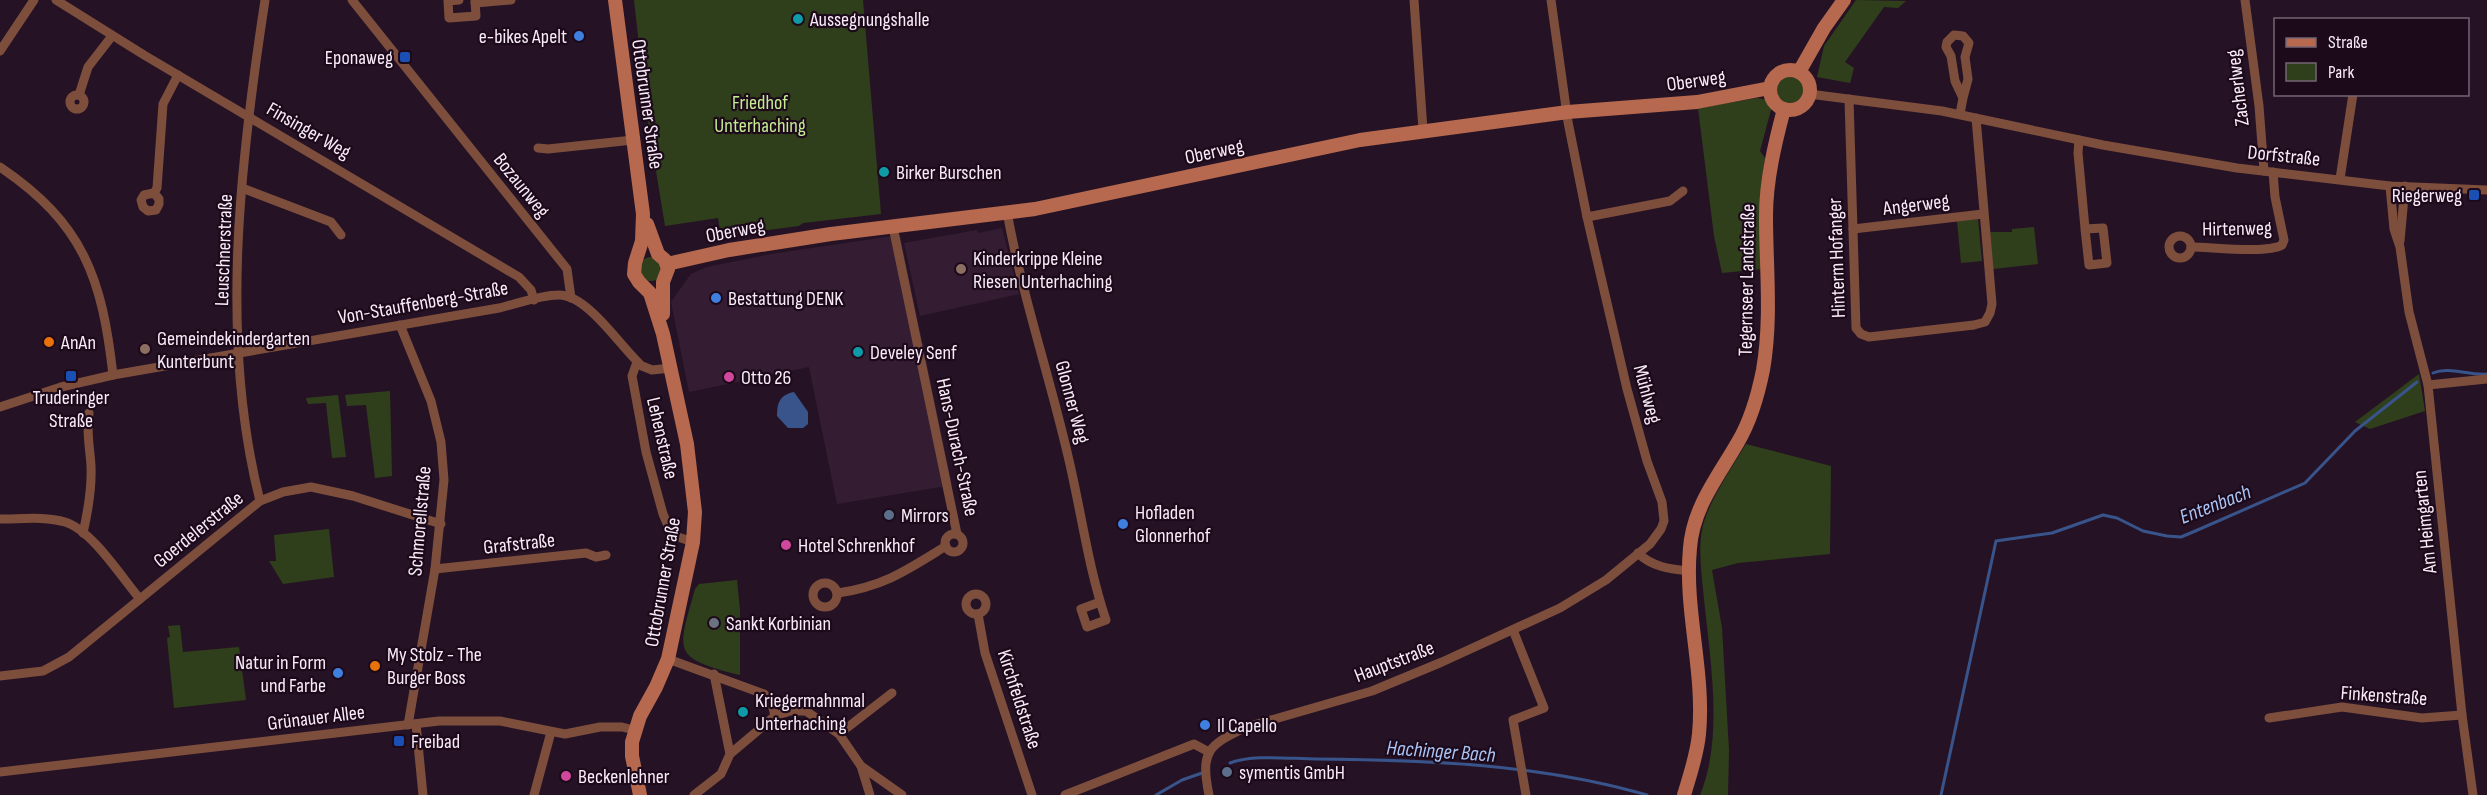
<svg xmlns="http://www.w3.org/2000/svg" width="2487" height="795" font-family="'Sofia Sans Condensed',sans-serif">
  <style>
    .built { fill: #341d33 }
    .green { fill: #303f1b }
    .water { fill: #38548b }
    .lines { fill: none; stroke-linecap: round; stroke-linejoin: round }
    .stream { stroke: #38548b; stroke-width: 3 }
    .street { stroke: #7e4e3d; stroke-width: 9 }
    .secondary { stroke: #b6694e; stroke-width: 14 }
    .culture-dot { fill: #0f9aa8; stroke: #1c0a1b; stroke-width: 2 }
    .shop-dot { fill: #3f7fe0; stroke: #1c0a1b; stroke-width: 2 }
    .transit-dot { fill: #1a4fb4; stroke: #1c0a1b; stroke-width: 2 }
    .education-dot { fill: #8d6e63; stroke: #1c0a1b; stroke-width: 2 }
    .food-dot { fill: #e8710a; stroke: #1c0a1b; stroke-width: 2 }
    .hotel-dot { fill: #d1479c; stroke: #1c0a1b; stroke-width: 2 }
    .service-dot { fill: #5c6f8a; stroke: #1c0a1b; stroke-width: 2 }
    .worship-dot { fill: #6b7280; stroke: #1c0a1b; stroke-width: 2 }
    .labels { text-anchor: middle; stroke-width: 4.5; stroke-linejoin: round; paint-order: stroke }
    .poi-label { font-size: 20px; fill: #f9ecf8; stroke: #1c0a1b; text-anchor: start }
    .street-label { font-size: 20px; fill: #f9ecf8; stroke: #1c0a1b }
    .park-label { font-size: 20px; fill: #c4ed90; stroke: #1c0a1b }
    .water-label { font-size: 21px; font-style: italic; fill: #a9c4f5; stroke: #1c0a1b }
  </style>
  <rect width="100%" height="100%" fill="#251325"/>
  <!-- built -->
  <g class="built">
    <path d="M1002 228 1019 294 920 316 904 243 977 230 978 233Z"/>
    <path d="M900 235 952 485 837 504 809 367 689 392 671 302 691 274 707 267 771 254Z"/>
  </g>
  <!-- green -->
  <g class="green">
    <path d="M634 0H863L881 214 803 223 799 226 721 236 718 218 665 226 647 116Z"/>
    <path d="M1856 0 1906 1 1898 8 1884 7 1845 62 1854 68 1850 83 1817 77 1824 46Z"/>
    <circle cx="1790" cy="89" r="14"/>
    <path d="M1757 98 1767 100 1772 106 1760 151 1765 158 1761 189 1763 269 1722 273 1714 236 1698 108Z"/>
    <path d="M1978 219 1982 261 1961 263 1957 221Z"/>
    <path d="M2034 227 2038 264 1993 269 1990 232H2012V229Z"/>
    <circle cx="651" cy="269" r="12"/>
    <path d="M2419 374 2425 411 2370 429 2355 422Z"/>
    <path d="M390 391 392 476 375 478 366 405 347 406 345 395Z"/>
    <path d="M338 395 346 457 332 458 326 403 308 404 306 398Z"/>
    <path d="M1746 444 1831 466 1830 554 1738 563 1712 570 1722 628 1729 750 1728 795H1700C1724 737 1710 659 1704 599 1702 577 1698 551 1702 530 1707 503 1732 468 1746 444Z"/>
    <path d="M329 529 334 577 283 584 269 561H276L274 535Z"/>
    <path d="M737 580 740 610V675C670 658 678 651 695 589L699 584Z"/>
    <path d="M180 625 183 652 239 647 246 700 174 708 167 638 170 637 168 626Z"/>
  </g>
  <!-- water -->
  <path class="water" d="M794 392 808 412V424L803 428H788L777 416C777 402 780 395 794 392Z"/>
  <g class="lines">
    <!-- stream -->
    <g class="stream">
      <path d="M2433 373C2449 366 2469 376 2487 374"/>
      <path d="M1230 763C1253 754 1291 759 1316 759 1426 760 1541 764 1647 795"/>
      <path d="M1156 795 1182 780 1205 772"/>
      <path d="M1941 795 1996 541 2052 533 2103 515 2117 518 2143 531 2167 536 2181 537 2193 532 2305 483 2355 431 2417 382"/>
    </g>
    <!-- street -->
    <g class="street">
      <path d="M56 0 144 55 519 277 531 290 534 300"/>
      <path d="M352 0 567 269 571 298"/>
      <path d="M459 0 448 1 449 18 476 16 475 0"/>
      <path d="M1414 0 1423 130"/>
      <path d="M2245 0 2259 106 2264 171"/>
      <path d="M475 3 511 0"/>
      <path d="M0 51 34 0"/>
      <path d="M1809 94 1942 111 2103 145 2237 168 2390 186 2487 190"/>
      <path d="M79 95 88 67 112 36"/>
      <circle cx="77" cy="102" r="7"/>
      <path d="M1849 99 1856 328 1861 334 1869 337 1974 325 1985 322 1990 313 1992 304 1976 118"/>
      <path d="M1960 114 1963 98 1955 81 1951 56 1946 47 1947 42 1954 35 1963 36 1969 43 1965 57 1968 79 1963 98"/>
      <path d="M2079 140 2078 153 2085 228V229L2089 265 2107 263 2103 228 2085 229"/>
      <path d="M538 148 548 149 633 140"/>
      <path d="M0 167C84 224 102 278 113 375"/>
      <path d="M2340 179 2353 94"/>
      <path d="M2390 186 2394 229 2400 247 2409 312 2428 385 2462 715 2473 795"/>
      <path d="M242 188 331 222 341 235"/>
      <path d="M154 193 159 199V204L156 210 148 211 143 207 141 200 144 195 154 193 157 188 163 104 178 75"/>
      <path d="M1007 212C1022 295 1049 374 1068 456 1081 510 1088 567 1106 620L1087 627 1081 609 1100 602"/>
      <path d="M1587 217 1670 201 1683 191"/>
      <path d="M893 227 957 534"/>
      <path d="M1853 229 1983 214"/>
      <circle cx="2180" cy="247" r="11"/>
      <path d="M2400 241 2405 186"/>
      <path d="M2191 247C2211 247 2266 254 2282 245L2284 240 2275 197 2273 172"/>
      <path d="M400 325 431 401 441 442 444 480 435 569 408 725"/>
      <path d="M637 362 632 376 646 452 663 514 672 535 693 542"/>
      <path d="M2428 385 2487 379"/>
      <path d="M0 407 61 387 113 375 499 308C516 304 541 295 558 295 588 294 621 348 642 366L652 370 671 368"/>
      <path d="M260 501C219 340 240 162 265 0"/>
      <path d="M0 519C21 519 45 516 65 522 92 530 122 578 140 599"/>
      <path d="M83 533C88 511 92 489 91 466 90 448 86 432 89 413"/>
      <circle cx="954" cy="543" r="9"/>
      <path d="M1638 553C1652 567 1670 569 1688 571"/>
      <path d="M435 569 586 553 596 557 606 555"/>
      <circle cx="825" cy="595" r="12"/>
      <path d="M838 593C885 586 907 570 946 546"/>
      <circle cx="976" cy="604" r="10"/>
      <path d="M978 614 985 653 1032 795"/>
      <path d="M1513 630 1544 708 1513 720 1526 795"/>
      <path d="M668 659 764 694 771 700 775 716 790 711H806L839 734 861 766 902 795"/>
      <path d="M714 674 730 754"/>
      <path d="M0 676 43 671 69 657 260 501 283 492 311 487 353 496 441 524"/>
      <path d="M2269 718 2342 707 2422 718 2462 715"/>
      <path d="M416 724 423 795"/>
      <path d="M839 734 892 693"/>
      <path d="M861 766 870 795"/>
      <path d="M0 772 439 721H500L565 734 600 727H622L634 730"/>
      <path d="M534 795 551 732"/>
      <path d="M694 795 721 774 730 754 775 716"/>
      <path d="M1065 795 1194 744 1209 752"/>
      <path d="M1209 795C1200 751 1208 745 1247 727L1372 691 1442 662 1560 608 1606 580 1650 544 1661 529 1664 521 1662 502 1647 461 1627 389 1587 217 1568 122 1551 0"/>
    </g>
    <!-- secondary -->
    <g class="secondary">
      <path d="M615 0 643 214 642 241 635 263 634 274 639 282 650 293 663 334 687 444 695 512 693 542 668 659 656 687 640 716 632 742V756L640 795"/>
      <circle cx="1790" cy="90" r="20"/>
      <path d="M1799 72 1824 28 1844 0"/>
      <path d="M647 224 658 254 665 260 668 269 663 282V314"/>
      <path d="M667 264 729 250 831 234 1035 209 1360 140 1568 112 1697 102 1770 88"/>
      <path d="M1684 795C1690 775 1697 755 1699 734 1705 672 1684 610 1690 548 1693 507 1718 477 1738 442 1751 420 1758 395 1763 370 1772 318 1766 267 1766 216 1766 180 1775 143 1784 109"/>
    </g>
  </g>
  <!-- markers -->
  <g class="culture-dot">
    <circle cx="798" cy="19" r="6"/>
    <circle cx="884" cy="172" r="6"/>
    <circle cx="858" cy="352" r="6"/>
    <circle cx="743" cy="712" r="6"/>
  </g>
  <g class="shop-dot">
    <circle cx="579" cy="36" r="6"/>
    <circle cx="716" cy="298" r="6"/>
    <circle cx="1123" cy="524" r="6"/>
    <circle cx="338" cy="673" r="6"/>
    <circle cx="1205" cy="725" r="6"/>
  </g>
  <g class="transit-dot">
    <rect x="399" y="51" width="12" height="12" rx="3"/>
    <rect x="2468" y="189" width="12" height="12" rx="3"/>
    <rect x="65" y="370" width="12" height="12" rx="3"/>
    <rect x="393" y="735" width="12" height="12" rx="3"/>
  </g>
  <g class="education-dot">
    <circle cx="961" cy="269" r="6"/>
    <circle cx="145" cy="349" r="6"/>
  </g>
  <g class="food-dot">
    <circle cx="49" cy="342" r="6"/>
    <circle cx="375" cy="666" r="6"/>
  </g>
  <g class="hotel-dot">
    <circle cx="729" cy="377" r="6"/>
    <circle cx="786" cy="545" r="6"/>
    <circle cx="566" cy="776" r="6"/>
  </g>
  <g class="service-dot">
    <circle cx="889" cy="515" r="6"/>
    <circle cx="1227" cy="772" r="6"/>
  </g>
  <circle class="worship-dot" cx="714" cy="623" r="6"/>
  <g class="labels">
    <!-- poi labels -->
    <g class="poi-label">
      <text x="810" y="26">Aussegnungshalle</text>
      <text x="567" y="43" text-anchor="end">e-bikes Apelt</text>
      <text x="393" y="64" text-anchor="end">Eponaweg</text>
      <text x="896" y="179">Birker Burschen</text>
      <text x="2462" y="202" text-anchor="end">Riegerweg</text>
      <text x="973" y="265">Kinderkrippe Kleine<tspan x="973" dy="23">Riesen Unterhaching</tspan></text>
      <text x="728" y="305">Bestattung DENK</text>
      <text x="157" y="345">Gemeindekindergarten<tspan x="157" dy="23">Kunterbunt</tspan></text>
      <text x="61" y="349">AnAn</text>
      <text x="870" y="359">Develey Senf</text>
      <text x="741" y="384">Otto 26</text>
      <text x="71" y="404" text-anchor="middle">Truderinger<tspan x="71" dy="23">Straße</tspan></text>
      <text x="1135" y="519">Hofladen<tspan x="1135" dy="23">Glonnerhof</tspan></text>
      <text x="901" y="522">Mirrors</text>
      <text x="798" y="552">Hotel Schrenkhof</text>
      <text x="726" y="630">Sankt Korbinian</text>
      <text x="387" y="661">My Stolz - The<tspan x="387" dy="23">Burger Boss</tspan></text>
      <text x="326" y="669" text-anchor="end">Natur in Form<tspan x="326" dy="23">und Farbe</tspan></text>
      <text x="755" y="707">Kriegermahnmal<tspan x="755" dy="23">Unterhaching</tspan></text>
      <text x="1217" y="732">Il Capello</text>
      <text x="411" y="748">Freibad</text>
      <text x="1239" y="779">symentis GmbH</text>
      <text x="578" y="783">Beckenlehner</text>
    </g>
    <!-- street labels -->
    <g class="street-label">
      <text transform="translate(1696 80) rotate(-8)" y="7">Oberweg</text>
      <text transform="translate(2237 88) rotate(-97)" y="7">Zacherlweg</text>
      <text transform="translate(648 104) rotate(82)" y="7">Ottobrunner Straße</text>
      <text transform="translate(309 130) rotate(30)" y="7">Finsinger Weg</text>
      <text transform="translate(1214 151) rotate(-12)" y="7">Oberweg</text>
      <text transform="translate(2284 155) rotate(6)" y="7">Dorfstraße</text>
      <text transform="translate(522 185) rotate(51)" y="7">Bozaunweg</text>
      <text transform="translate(1916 204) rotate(-7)" y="7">Angerweg</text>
      <text transform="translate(2237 228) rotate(-1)" y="7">Hirtenweg</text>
      <text transform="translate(735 230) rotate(-11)" y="7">Oberweg</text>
      <text transform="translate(223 250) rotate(-88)" y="7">Leuschnerstraße</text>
      <text transform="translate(1836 258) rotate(-92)" y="7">Hinterm Hofanger</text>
      <text transform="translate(1746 280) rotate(-89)" y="7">Tegernseer Landstraße</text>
      <text transform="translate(423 302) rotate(-10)" y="7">Von-Stauffenberg-Straße</text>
      <text transform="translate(1648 394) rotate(75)" y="7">Mühlweg</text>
      <text transform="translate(1073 402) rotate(75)" y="7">Glonner Weg</text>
      <text transform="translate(663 438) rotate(77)" y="7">Lehenstraße</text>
      <text transform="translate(958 447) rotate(78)" y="7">Hans-Durach-Straße</text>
      <text transform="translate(419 521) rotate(-85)" y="7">Schmorellstraße</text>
      <text transform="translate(2424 522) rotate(-96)" y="7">Am Heimgarten</text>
      <text transform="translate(198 529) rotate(-39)" y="7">Goerdelerstraße</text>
      <text transform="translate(519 543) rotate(-6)" y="7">Grafstraße</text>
      <text transform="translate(662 582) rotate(-80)" y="7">Ottobrunner Straße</text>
      <text transform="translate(1394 661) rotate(-21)" y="7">Hauptstraße</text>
      <text transform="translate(2384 695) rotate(4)" y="7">Finkenstraße</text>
      <text transform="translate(1020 699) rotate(72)" y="7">Kirchfeldstraße</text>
      <text transform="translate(316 717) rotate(-7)" y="7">Grünauer Allee</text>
    </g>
    <!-- park labels -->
    <g class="park-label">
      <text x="760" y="109">Friedhof<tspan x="760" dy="23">Unterhaching</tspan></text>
    </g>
    <!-- water labels -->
    <g class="water-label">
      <text transform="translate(2215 504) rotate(-21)" y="7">Entenbach</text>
      <text transform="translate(1441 751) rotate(4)" y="7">Hachinger Bach</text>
    </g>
  </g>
  <!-- legend -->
  <rect x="2274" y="18" width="195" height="78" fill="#1c0a1b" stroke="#746473" stroke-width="1.5"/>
  <rect x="2286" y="38" width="30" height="9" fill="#b6694e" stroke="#746473" stroke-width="1.5"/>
  <text x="2328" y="48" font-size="18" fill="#f9ecf8">Straße</text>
  <rect x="2286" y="63" width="30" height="18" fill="#303f1b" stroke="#746473" stroke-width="1.5"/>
  <text x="2328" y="78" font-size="18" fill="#f9ecf8">Park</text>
</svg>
